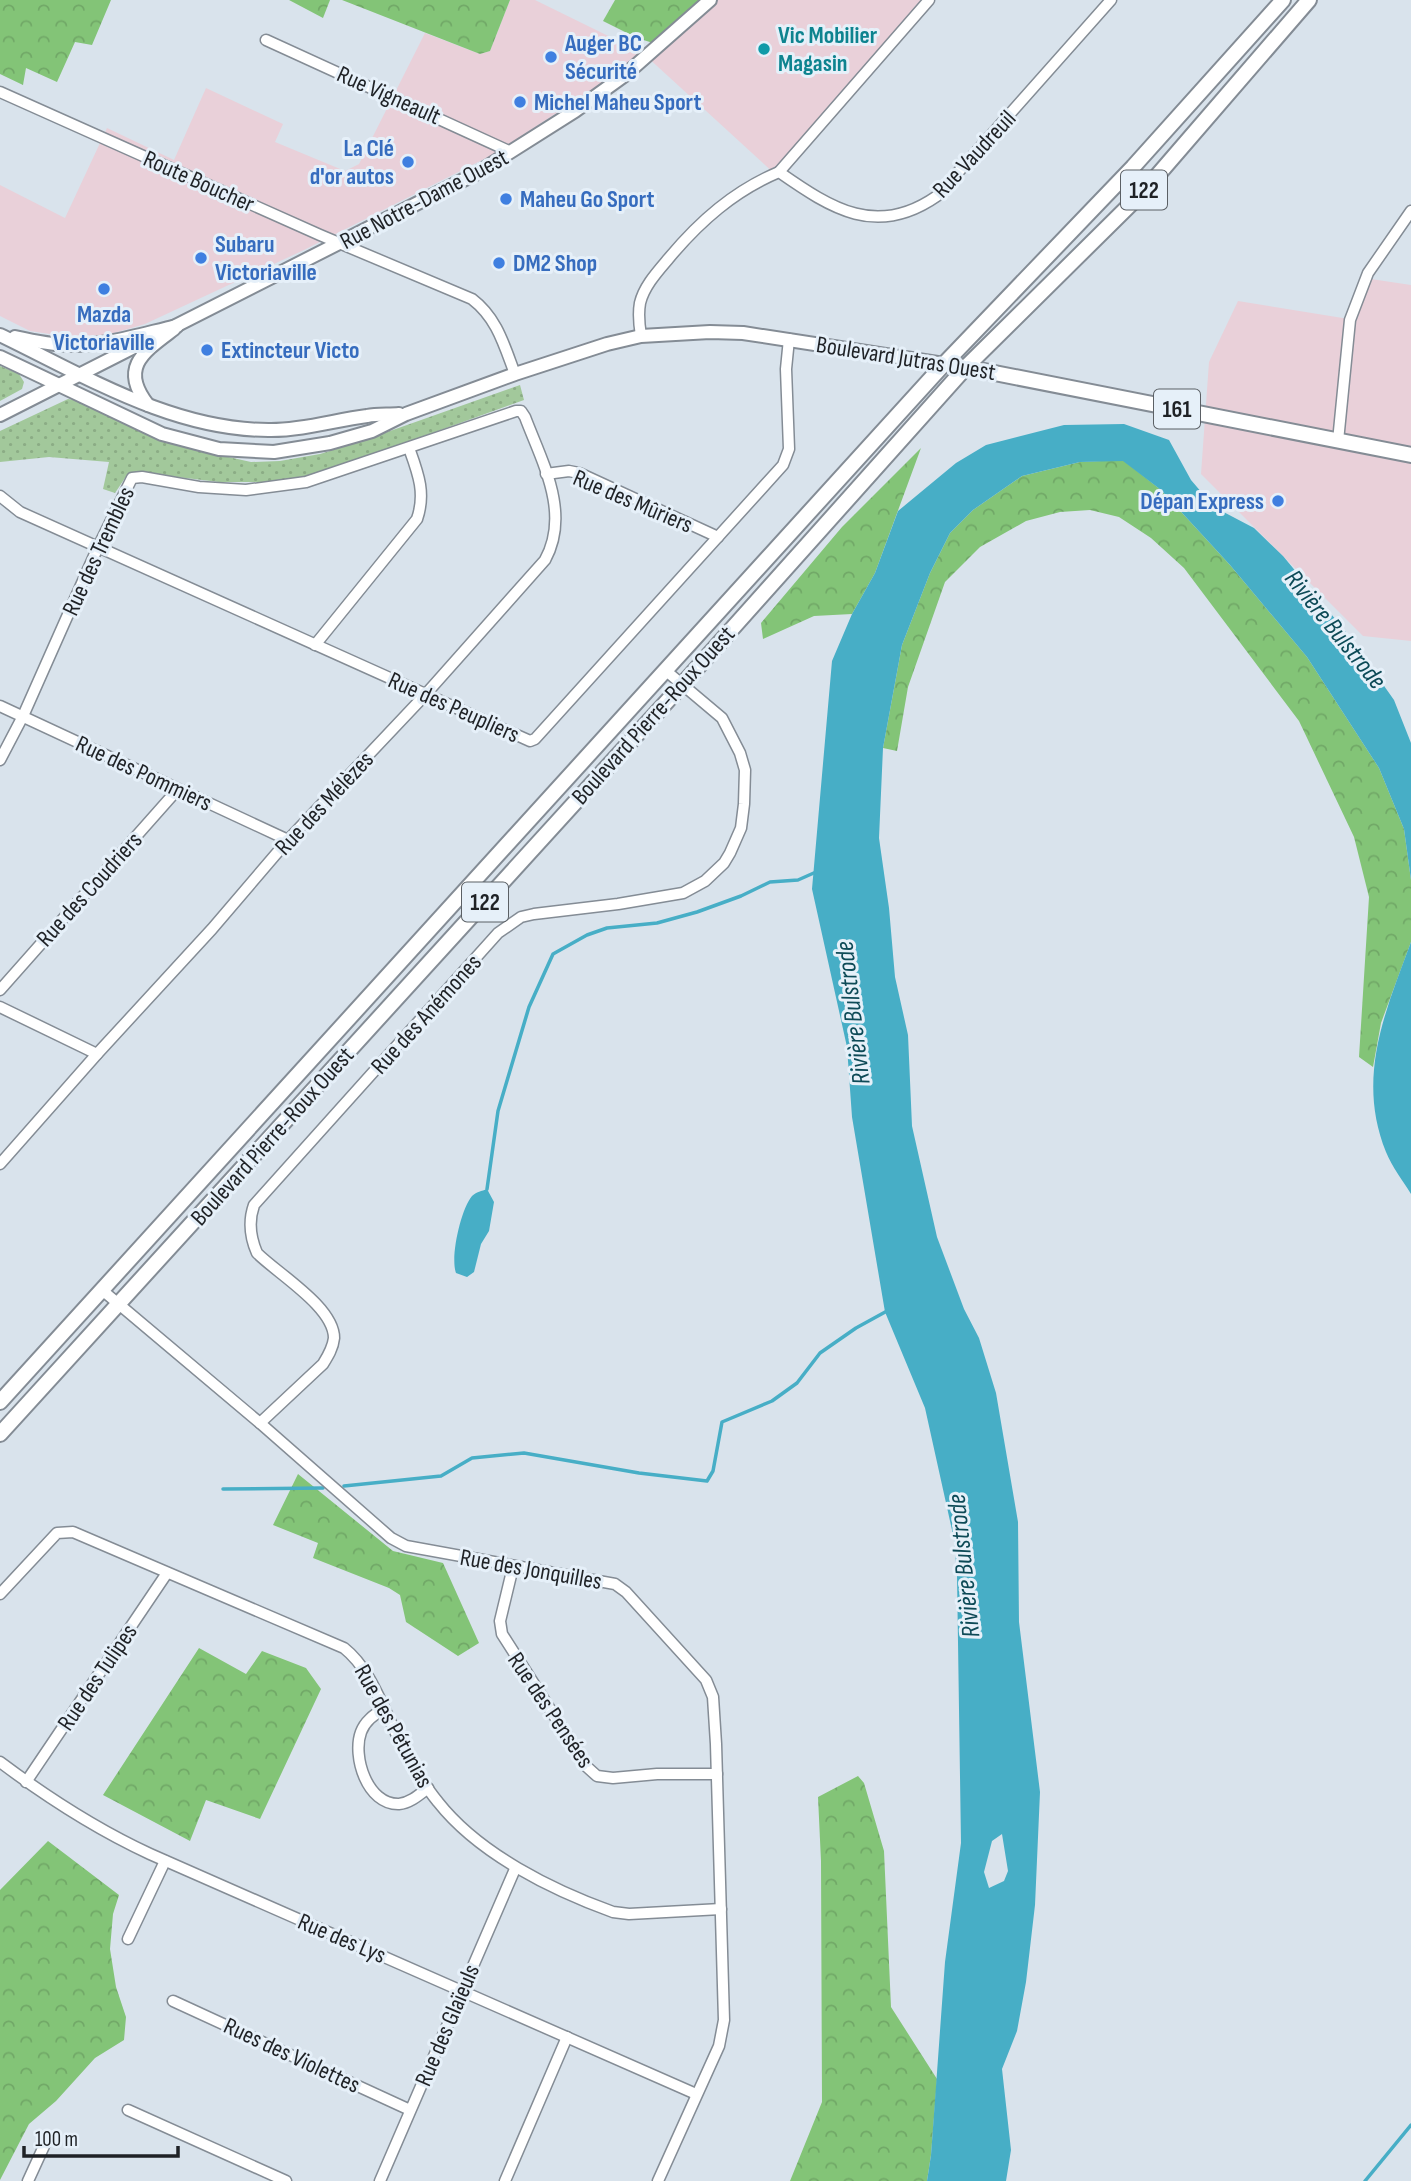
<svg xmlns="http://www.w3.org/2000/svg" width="1411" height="2181" font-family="'Sofia Sans Condensed',sans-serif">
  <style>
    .commercial { fill: #e9d0d9 }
    .grass { fill: url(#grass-dots) }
    .forest { fill: url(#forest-crowns) }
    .water { fill: #47aec6; fill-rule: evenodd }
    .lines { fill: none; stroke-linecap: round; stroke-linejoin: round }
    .stream { stroke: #47aec6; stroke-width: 3.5 }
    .minor-casing { stroke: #848c95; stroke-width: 13 }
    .tertiary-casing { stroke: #848c95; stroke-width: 16 }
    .secondary-casing { stroke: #848c95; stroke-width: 16 }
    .primary-casing { stroke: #848c95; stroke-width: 18 }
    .minor { stroke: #fff; stroke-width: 10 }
    .tertiary { stroke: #fff; stroke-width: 12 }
    .secondary { stroke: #fff; stroke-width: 12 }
    .primary { stroke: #fff; stroke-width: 14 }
    .culture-dot { fill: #0f9aa8; stroke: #e6f0f9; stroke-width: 2.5 }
    .shop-dot { fill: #3f7fe0; stroke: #e6f0f9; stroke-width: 2.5 }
    .labels { text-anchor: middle; stroke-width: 6; stroke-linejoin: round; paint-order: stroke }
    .shield { fill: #e6f0f9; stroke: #5b6065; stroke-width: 2 }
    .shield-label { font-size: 23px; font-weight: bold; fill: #1f2226 }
    .culture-label { font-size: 24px; font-weight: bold; fill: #0d838f; stroke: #e6f0f9; text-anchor: start }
    .shop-label { font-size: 24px; font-weight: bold; fill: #366cbe; stroke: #e6f0f9; text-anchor: start }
    .street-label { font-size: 24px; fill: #1f2226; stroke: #e6f0f9 }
    .water-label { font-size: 26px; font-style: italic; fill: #0d4a57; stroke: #e6f0f9 }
  </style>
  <defs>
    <pattern id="grass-dots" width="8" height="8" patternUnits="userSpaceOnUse" patternTransform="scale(1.75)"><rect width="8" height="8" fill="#a2c89b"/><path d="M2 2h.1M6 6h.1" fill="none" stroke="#8bac85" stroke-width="1.8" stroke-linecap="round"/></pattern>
    <pattern id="forest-crowns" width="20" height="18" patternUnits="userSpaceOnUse" patternTransform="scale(1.75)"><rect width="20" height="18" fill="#83c477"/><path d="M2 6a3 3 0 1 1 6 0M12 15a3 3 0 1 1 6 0" fill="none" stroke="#71a867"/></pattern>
  </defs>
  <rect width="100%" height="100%" fill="#d9e3ec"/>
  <!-- commercial -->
  <g class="commercial">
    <path d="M510 0H535L645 54 702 0H925L776 175 645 55 494 154 304 250 145 324 100 337 76 338 30 331 0 316V185L65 218 107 128 174 160 206 88 283 124 275 142 345 171 359 164 425 33 480 54 490 51Z"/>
    <path d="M1371 279 1411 285V641L1363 636 1201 474 1209 362 1238 301 1355 320Z"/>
  </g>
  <!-- grass -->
  <g class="grass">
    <path d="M0 366 19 374 24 382 22 389 0 401Z"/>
    <path d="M520 385 524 400 352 462 309 476 274 482H219L136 472 127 475 115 493 103 489 109 462 49 457 0 462V431L68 399 75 400 206 452 251 462 280 461 320 454 359 442Z"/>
  </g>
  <!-- forest -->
  <g class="forest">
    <path d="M0 0H111L92 45 75 42 57 82 26 68 23 85 0 74Z"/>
    <path d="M289 0H330L323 18Z"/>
    <path d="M342 0H510L490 51 480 54Z"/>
    <path d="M615 0H704L653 43 637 38 603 21Z"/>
    <path d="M921 448 875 573 852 614 814 616 763 639 761 623 842 527Z"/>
    <path d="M1123 460 1161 490 1230 565 1307 657 1379 768 1404 829 1411 880V942L1381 1023 1373 1067 1359 1057 1369 897 1354 837 1299 721 1184 568 1151 538 1119 517 1090 510 1060 512 1026 521 980 547 945 582 908 687 897 751 883 748 902 645 930 573 950 533 973 510 1022 476 1080 462Z"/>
    <path d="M298 1474 393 1551 443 1563 479 1643 458 1656 406 1622 400 1595 389 1588 313 1558 318 1543 273 1525Z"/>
    <path d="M199 1648 246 1674 262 1651 306 1668 321 1689 260 1819 206 1800 190 1841 103 1795Z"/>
    <path d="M858 1776 864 1783 884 1851 891 2007 937 2079 931 2155 927 2181H790L822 2102 821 1861 818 1797Z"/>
    <path d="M48 1841 119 1895 113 1914 110 1949 116 1987 126 2017 124 2040 95 2058 56 2101 29 2124 0 2180V1890Z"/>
  </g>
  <!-- water -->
  <g class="water">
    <path d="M1124 424 1169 440 1191 480 1214 507 1254 528 1283 556 1346 632 1394 700 1411 743V880L1404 829 1379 768 1307 657 1230 565 1161 490 1123 461 1080 462 1022 476 973 510 950 533 930 573 902 645 883 748 879 838 889 908 895 977 908 1035 912 1126 937 1237 964 1309 979 1338 996 1393 1018 1522 1019 1622 1040 1792 1035 1905 1026 1982 1017 2031 1002 2069 1011 2150 1006 2181H927L931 2155 945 1962 961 1843 957 1575 954 1539 925 1408 885 1312 852 1117 847 1047 812 889 832 661 852 614 875 573 898 511 956 463 986 445 1064 425ZM1002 1834 1008 1871 1004 1881 989 1888 984 1872 992 1841Z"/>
    <path d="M1411 942V1194C1403 1181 1392 1167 1386 1152 1356 1078 1385 1012 1411 942Z"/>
    <path d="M487 1189 494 1202 489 1231 481 1244 474 1272 467 1277 456 1273C450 1257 461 1209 472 1196 476 1192 482 1191 487 1189Z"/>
  </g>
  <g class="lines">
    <!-- stream -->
    <g class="stream">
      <path d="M487 1189 498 1111 529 1007 553 954 587 935 607 928 657 923 697 912 741 896 770 882 798 880 816 872"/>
      <path d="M344 1486 441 1476 472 1458 524 1453 639 1473 707 1481 713 1471 722 1422 772 1401 797 1383 820 1353 856 1328 887 1311"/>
      <path d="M223 1489 323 1488"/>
      <path d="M1365 2181 1411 2125"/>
    </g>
    <defs>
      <g id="minor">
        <path d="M266 40 511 152"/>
        <path d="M0 92 320 235 472 299C497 318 504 345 515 374"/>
        <path d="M779 172 929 0"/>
        <path d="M641 336C639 324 638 314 640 303 644 286 658 271 669 258 700 221 734 191 779 172 832 209 877 238 937 196L1111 0"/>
        <path d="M1338 441 1350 320 1368 273 1411 211"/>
        <path d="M546 474 569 471 579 473 718 537"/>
        <path d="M0 496 20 512 530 741 535 739 783 465 789 449 786 369 789 339"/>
        <path d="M315 645 417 519C426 493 418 473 409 448"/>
        <path d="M0 706 288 840"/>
        <path d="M0 760 23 716 98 547 132 478 142 477 199 487 246 490 306 482 516 411H521L525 417C542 462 571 513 545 560L425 695 288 840 212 929 97 1054 0 1164"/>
        <path d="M0 990 178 789"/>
        <path d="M0 1007 97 1054"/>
        <path d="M102 1290 260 1423 391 1538 406 1546 615 1584 626 1592 706 1680 713 1697 716 1744 724 2020 719 2046 658 2181"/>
        <path d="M260 1423 323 1364C328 1356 333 1348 334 1338 334 1307 278 1274 257 1253 250 1237 248 1222 254 1205L498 933 521 917 534 914 618 904 683 893 705 881 724 863 730 853 741 828 744 804 745 770 740 753 722 718 665 670"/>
        <path d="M513 1567 500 1621 502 1634 587 1767 597 1776 613 1778 657 1774H717"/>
        <path d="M0 1594 57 1533 73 1532 344 1648C372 1670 384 1712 401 1743 412 1764 423 1784 438 1802 479 1854 552 1890 613 1912L629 1914 721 1909"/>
        <path d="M383 1709C374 1715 365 1721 361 1732 352 1756 367 1805 399 1804 410 1803 419 1795 428 1788"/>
        <path d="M0 1762C48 1798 96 1829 150 1854L696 2094"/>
        <path d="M26 1782 167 1573"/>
        <path d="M128 1939 165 1861"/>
        <path d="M173 2001 410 2110"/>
        <path d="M128 2110 286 2181"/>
        <path d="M28 2181 44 2146"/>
        <path d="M380 2181 515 1869"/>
        <path d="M505 2181 567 2037"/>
      </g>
      <path id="tertiary" d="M0 415 477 173 575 111 625 75 710 0"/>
      <g id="secondary">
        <path d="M0 335C85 376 174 431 271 430 305 430 335 420 367 416 377 414 389 415 399 414"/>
        <path d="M15 337C33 341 51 345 69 345 106 346 142 334 177 326"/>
        <path d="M0 357 162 434 219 449 274 452 330 443 372 431 406 414 515 374 607 344 641 336 710 332 743 333 944 364"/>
        <path d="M148 405C118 367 145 351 174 329"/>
      </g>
      <g id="primary">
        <path d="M959 366 1411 455"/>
        <path d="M0 1402 944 364 1133 167 1283 0"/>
        <path d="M0 1434 681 686 966 367 1144 191 1309 0"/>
      </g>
    </defs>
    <!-- minor casing -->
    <use href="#minor" class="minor-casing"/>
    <!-- tertiary casing -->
    <use href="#tertiary" class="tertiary-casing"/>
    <!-- secondary casing -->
    <use href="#secondary" class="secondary-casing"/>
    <!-- primary casing -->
    <use href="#primary" class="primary-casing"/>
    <!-- minor -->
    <use href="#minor" class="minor"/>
    <!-- tertiary -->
    <use href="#tertiary" class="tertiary"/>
    <!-- secondary -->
    <use href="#secondary" class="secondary"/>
    <!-- primary -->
    <use href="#primary" class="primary"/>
  </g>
  <!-- markers -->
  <circle class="culture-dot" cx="764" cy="49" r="7"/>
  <g class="shop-dot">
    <circle cx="551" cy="57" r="7"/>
    <circle cx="520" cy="102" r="7"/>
    <circle cx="408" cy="162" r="7"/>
    <circle cx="506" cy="199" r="7"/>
    <circle cx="201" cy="258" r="7"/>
    <circle cx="499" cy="263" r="7"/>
    <circle cx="104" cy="289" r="7"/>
    <circle cx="207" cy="350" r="7"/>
    <circle cx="1278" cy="501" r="7"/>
  </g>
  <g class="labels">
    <!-- shield labels -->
    <g class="shield">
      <rect x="1121" y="170.5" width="46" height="39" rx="5"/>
      <rect x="1154" y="389.5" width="46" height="39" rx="5"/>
      <rect x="462" y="882.5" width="46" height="39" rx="5"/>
    </g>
    <g class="shield-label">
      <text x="1144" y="198">122</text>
      <text x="1177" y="417">161</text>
      <text x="485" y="910">122</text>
    </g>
    <!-- culture labels -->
    <g class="culture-label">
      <text x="778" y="43">Vic Mobilier<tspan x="778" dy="28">Magasin</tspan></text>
    </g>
    <!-- shop labels -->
    <g class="shop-label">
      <text x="565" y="51">Auger BC<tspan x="565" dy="28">Sécurité</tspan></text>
      <text x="534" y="110">Michel Maheu Sport</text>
      <text x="394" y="156" text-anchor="end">La Clé<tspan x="394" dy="28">d'or autos</tspan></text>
      <text x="520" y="207">Maheu Go Sport</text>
      <text x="215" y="252">Subaru<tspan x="215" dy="28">Victoriaville</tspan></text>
      <text x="513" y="271">DM2 Shop</text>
      <text x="104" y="322" text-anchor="middle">Mazda<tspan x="104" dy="28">Victoriaville</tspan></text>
      <text x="221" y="358">Extincteur Victo</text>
      <text x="1264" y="509" text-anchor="end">Dépan Express</text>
    </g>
    <!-- street labels -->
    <g class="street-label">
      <text transform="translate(389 95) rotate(24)" y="8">Rue Vigneault</text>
      <text transform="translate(974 154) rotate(-47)" y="8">Rue Vaudreuil</text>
      <text transform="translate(199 181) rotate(24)" y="8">Route Boucher</text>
      <text transform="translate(424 199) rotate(-28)" y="8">Rue Notre-Dame Ouest</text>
      <text transform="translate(906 358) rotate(9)" y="8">Boulevard Jutras Ouest</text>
      <text transform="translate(633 501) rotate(23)" y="8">Rue des Mûriers</text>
      <text transform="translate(98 551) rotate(-65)" y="8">Rue des Trembles</text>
      <text transform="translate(454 707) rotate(24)" y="8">Rue des Peupliers</text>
      <text transform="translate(653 715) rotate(-48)" y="8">Boulevard Pierre-Roux Ouest</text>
      <text transform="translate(144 773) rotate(25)" y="8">Rue des Pommiers</text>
      <text transform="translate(324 803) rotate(-47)" y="8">Rue des Mélèzes</text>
      <text transform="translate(89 889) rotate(-48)" y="8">Rue des Coudriers</text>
      <text transform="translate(426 1014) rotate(-48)" y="8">Rue des Anémones</text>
      <text transform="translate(272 1136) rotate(-48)" y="8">Boulevard Pierre-Roux Ouest</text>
      <text transform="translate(531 1569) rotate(10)" y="8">Rue des Jonquilles</text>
      <text transform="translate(97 1677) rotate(-56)" y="8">Rue des Tulipes</text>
      <text transform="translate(551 1710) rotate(56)" y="8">Rue des Pensées</text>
      <text transform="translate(394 1726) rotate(61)" y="8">Rue des Pétunias</text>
      <text transform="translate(342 1938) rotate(23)" y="8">Rue des Lys</text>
      <text transform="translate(447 2025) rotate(-67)" y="8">Rue des Glaïeuls</text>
      <text transform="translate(292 2055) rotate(25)" y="8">Rues des Violettes</text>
    </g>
    <!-- water labels -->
    <g class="water-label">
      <text transform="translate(1336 629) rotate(51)" y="9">Rivière Bulstrode</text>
      <text transform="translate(852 1013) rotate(-97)" y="9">Rivière Bulstrode</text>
      <text transform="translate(963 1566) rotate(-96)" y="9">Rivière Bulstrode</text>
    </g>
  </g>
  <!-- scale -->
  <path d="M24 2146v10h154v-10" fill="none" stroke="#1f2226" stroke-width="3.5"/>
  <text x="35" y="2146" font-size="21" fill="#1f2226" stroke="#e6f0f9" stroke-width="5" paint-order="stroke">100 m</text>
</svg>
